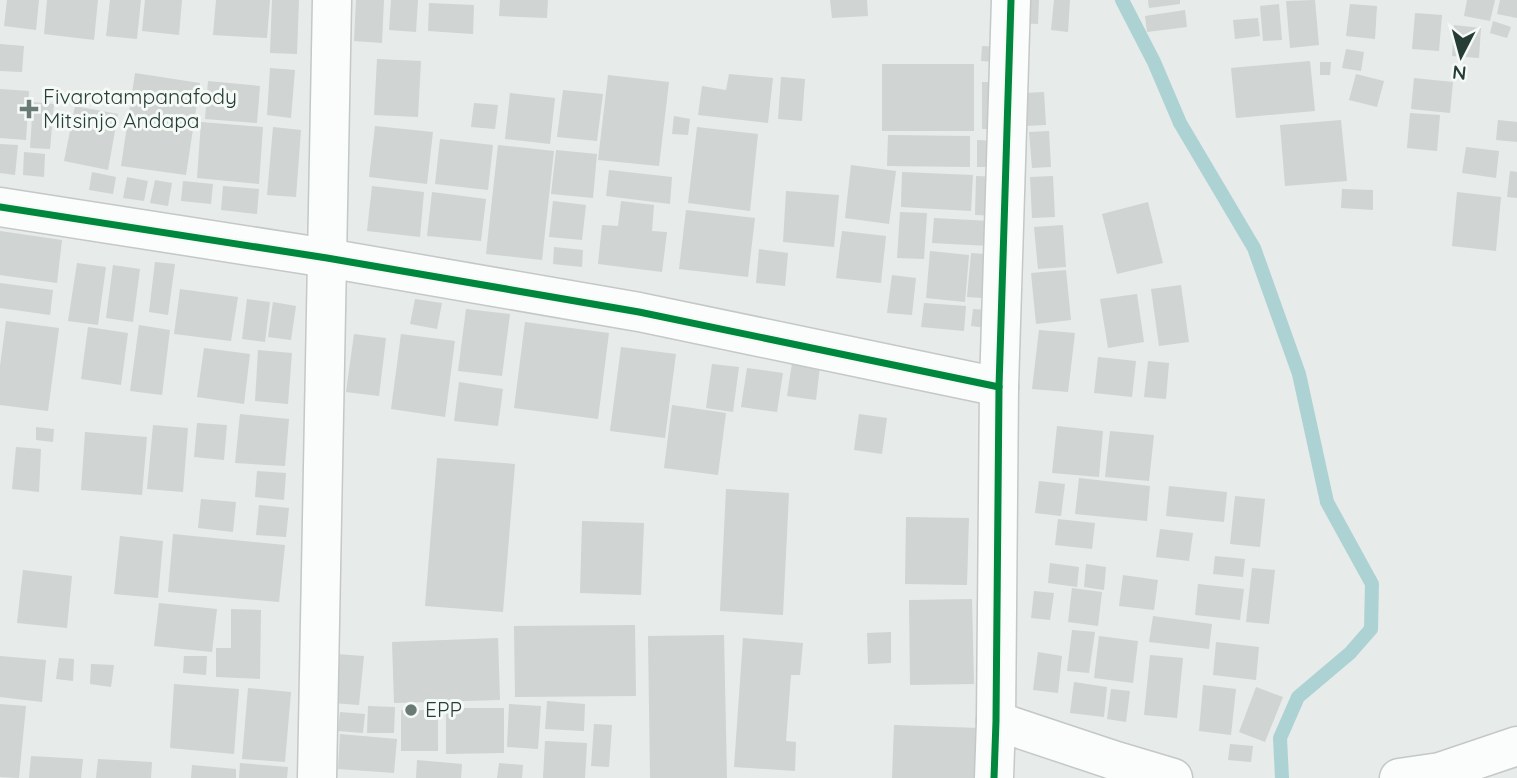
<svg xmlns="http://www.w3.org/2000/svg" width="1517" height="778" font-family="Quicksand,sans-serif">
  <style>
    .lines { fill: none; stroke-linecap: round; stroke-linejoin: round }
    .stream { stroke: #add2d4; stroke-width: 14 }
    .building { fill: #d0d4d2 }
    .minor-casing { stroke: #c4c8c6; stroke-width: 41 }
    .minor { stroke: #fbfcfc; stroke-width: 38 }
    .cycleway-casing { stroke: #f6faf7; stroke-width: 11 }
    .cycleway { stroke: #00873e; stroke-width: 7 }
    .poi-dot { fill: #6a7a74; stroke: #f6faf7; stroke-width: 2.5 }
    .labels { text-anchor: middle; stroke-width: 6; stroke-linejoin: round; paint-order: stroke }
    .poi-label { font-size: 21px; fill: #263d35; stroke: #f6faf7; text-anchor: start }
  </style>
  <rect width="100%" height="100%" fill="#e7ebe9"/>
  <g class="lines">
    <!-- stream -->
    <path class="stream" d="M1122 0 1154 62 1180 123 1254 248 1299 374 1327 502 1372 584 1371 629 1350 653 1298 697 1280 738 1282 778"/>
  </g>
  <!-- building -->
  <g class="building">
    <path d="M7 0H39L36 30 4 26Z"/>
    <path d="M47 0H98L94 40 44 34Z"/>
    <path d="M110 0H141L137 39 106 36Z"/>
    <path d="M145 0H182L179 35 142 31Z"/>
    <path d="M216 0H270L267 38 213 35Z"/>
    <path d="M272 0H299L297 54 270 53Z"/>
    <path d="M356 0H384L382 43 354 41Z"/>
    <path d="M391 0H418L416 32 389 30Z"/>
    <path d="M500 0H548L547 18 499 16Z"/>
    <path d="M830 0H867L868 16 832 18Z"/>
    <path d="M1021 0H1039L1038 24 1019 23Z"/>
    <path d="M1054 0H1070L1068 32 1051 30Z"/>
    <path d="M1148 0H1180V4L1149 8Z"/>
    <path d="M1315 0 1319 45 1290 48 1286 1Z"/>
    <path d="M1467 0H1495L1490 21 1464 16Z"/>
    <path d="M1500 0H1517V18L1497 14Z"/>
    <path d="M429 3 474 5 473 34 428 31Z"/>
    <path d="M1279 4 1282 40 1263 41 1260 6Z"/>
    <path d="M1350 4 1377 6 1375 39 1346 36Z"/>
    <path d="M1185 10 1187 27 1147 32 1145 16Z"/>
    <path d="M1415 13 1442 15 1439 51 1412 49Z"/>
    <path d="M1258 18 1260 36 1235 39 1233 20Z"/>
    <path d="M1493 21 1511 27 1507 38 1490 33Z"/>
    <path d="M1454 25 1481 28 1479 58 1452 56Z"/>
    <path d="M0 44 24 46 22 72 0 71Z"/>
    <path d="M982 46 1001 47 1000 62 981 61Z"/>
    <path d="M1346 49 1364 52 1361 71 1342 68Z"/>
    <path d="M377 59 421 61 418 117 374 115Z"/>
    <path d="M1310 61 1315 111 1236 118 1231 68Z"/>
    <path d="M1320 62H1331L1330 75H1320Z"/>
    <rect x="882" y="64" width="92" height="67"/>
    <path d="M270 68 295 70 291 118 267 115Z"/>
    <path d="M135 73 200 83 186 175 121 166Z"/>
    <path d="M729 74 773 78 768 123 698 115 702 86 726 90Z"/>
    <path d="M1356 74 1384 81 1377 107 1349 100Z"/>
    <path d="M608 75 669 82 659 166 598 160Z"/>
    <path d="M781 77 805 79 802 121 778 119Z"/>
    <path d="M1414 78 1453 82 1450 113 1411 109Z"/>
    <path d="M208 81 260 86 257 123 205 119Z"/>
    <path d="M982 82H1001L1000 129H982Z"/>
    <path d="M0 89 29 91 26 140 0 138Z"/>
    <path d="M563 90 603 94 597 141 557 137Z"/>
    <path d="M1044 92 1046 125 1025 126 1024 93Z"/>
    <path d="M510 93 555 98 550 144 505 139Z"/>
    <path d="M33 102 54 104 50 149 30 148Z"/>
    <path d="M474 103 498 105 495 129 471 127Z"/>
    <path d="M75 106 118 114 108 170 64 161Z"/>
    <path d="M1410 113 1440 115 1437 151 1407 148Z"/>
    <path d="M674 116 690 119 688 135 672 134Z"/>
    <path d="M1341 120 1347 181 1285 186 1280 125Z"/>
    <path d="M1498 120 1517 122V142L1496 140Z"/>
    <path d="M201 122 263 127 259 184 197 178Z"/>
    <path d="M375 126 433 132 427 184 369 177Z"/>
    <path d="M273 127 301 130 296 197 267 195Z"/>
    <path d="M697 127 758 134 750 211 688 203Z"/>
    <path d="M1049 131 1051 167 1032 168 1029 132Z"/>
    <path d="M888 135 970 136V167L887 166Z"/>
    <path d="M440 139 493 145 488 190 435 184Z"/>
    <path d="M977 140 999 141 998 167H977Z"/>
    <path d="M0 144 18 145 15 175 0 173Z"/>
    <path d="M498 145 554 151 542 260 486 254Z"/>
    <path d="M1466 147 1499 151 1496 178 1462 173Z"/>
    <path d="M556 150 597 154 593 198 551 194Z"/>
    <path d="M24 152 45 154 44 177 23 175Z"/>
    <path d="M851 165 896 171 889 224 845 218Z"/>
    <path d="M609 170 672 177 670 204 606 196Z"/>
    <path d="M1510 171 1517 172V198L1507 197Z"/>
    <path d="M92 172 116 177 113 194 89 190Z"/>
    <path d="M902 172 973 175 971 211 901 207Z"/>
    <path d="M976 176 1000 177 998 216 975 215Z"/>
    <path d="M1053 176 1055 217 1032 218 1030 177Z"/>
    <path d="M127 177 148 181 144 201 123 198Z"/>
    <path d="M155 180 172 183 168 206 150 203Z"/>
    <path d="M183 181 213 184 211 204 181 201Z"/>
    <path d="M223 186 259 189 257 214 221 210Z"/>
    <path d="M372 186 424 192 420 237 367 231Z"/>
    <path d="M1342 189 1373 190V210L1341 208Z"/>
    <path d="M786 191 839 195 834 247 783 242Z"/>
    <path d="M432 192 486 199 481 241 427 236Z"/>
    <path d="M1457 192 1501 197 1496 251 1452 246Z"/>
    <path d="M553 201 586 205 582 240 549 237Z"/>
    <path d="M621 201 654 205 652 231 667 232 662 272 598 264 602 225 618 226Z"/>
    <path d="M1148 202 1163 263 1117 274 1102 214Z"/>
    <path d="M686 210 755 218 748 277 679 269Z"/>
    <path d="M900 212 927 213 924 259 897 258Z"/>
    <path d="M934 218 990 221 989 246 932 243Z"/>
    <path d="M1063 225 1066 267 1038 269 1034 227Z"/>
    <path d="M0 231 62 240 57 283 0 275Z"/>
    <path d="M842 231 886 236 881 283 836 278Z"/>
    <path d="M554 247 583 250 582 267 553 264Z"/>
    <path d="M759 249 788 253 785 286 756 283Z"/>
    <path d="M930 251 969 255 965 302 926 298Z"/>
    <path d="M971 253 1000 255 996 299 967 297Z"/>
    <path d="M155 262 175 264 168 315 149 312Z"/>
    <path d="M77 263 106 267 98 325 68 321Z"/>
    <path d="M113 265 140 269 133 322 106 318Z"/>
    <path d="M1066 270 1071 320 1036 324 1031 273Z"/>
    <path d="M892 275 916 278 912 315 887 313Z"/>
    <path d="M0 283 53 290 50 315 0 308Z"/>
    <path d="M1181 285 1189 342 1159 346 1151 289Z"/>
    <path d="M180 289 238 297 231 341 174 334Z"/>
    <path d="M1137 294 1144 342 1108 348 1100 299Z"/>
    <path d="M247 299 270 302 265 342 242 339Z"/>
    <path d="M415 299 442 303 437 329 410 324Z"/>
    <path d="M273 302 296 306 291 340 268 337Z"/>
    <path d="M924 303 966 306 964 331 921 327Z"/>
    <path d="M466 309 510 314 502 376 458 371Z"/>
    <path d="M973 309 989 310 987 328 971 326Z"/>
    <path d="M6 321 59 328 48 411 0 405V366Z"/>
    <path d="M525 322 609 333 598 419 514 408Z"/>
    <path d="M139 325 170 330 162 395 130 391Z"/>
    <path d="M88 327 128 333 121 385 81 379Z"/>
    <path d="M1039 330 1075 333 1068 392 1032 389Z"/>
    <path d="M354 334 386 338 379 396 346 392Z"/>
    <path d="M401 334 455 341 445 417 391 409Z"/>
    <path d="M621 347 676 354 665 438 610 431Z"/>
    <path d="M204 348 250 354 244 404 197 397Z"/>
    <path d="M258 350 292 353 288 404 255 401Z"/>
    <path d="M1098 357 1136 361 1132 397 1094 393Z"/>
    <path d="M1148 361 1169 363 1166 399 1144 397Z"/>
    <path d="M792 363 820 366 816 400 787 396Z"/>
    <path d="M712 364 739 367 733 412 706 408Z"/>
    <path d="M747 368 783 373 777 412 741 407Z"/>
    <path d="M459 382 503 389 498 426 454 421Z"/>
    <path d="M672 405 726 413 718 475 664 468Z"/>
    <path d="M240 414 289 419 285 466 235 463Z"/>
    <path d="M859 414 887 418 882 454 854 450Z"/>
    <path d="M197 423 227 425 224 460 194 457Z"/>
    <path d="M153 425 188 428 183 492 147 489Z"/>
    <path d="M1057 426 1103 431 1099 477 1052 473Z"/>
    <path d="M36 427 54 429 53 442 36 440Z"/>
    <path d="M1110 431 1154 435 1149 481 1105 477Z"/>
    <path d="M85 432 147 437 142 495 81 490Z"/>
    <path d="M16 447 41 449 39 492 12 489Z"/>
    <path d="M437 458 515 464 503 612 425 606Z"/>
    <path d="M257 471 286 473 284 500 255 497Z"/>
    <path d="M1079 478 1150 486 1147 521 1075 514Z"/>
    <path d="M1039 481 1065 484 1061 516 1035 513Z"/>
    <path d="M1169 486 1227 492 1224 522 1166 516Z"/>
    <path d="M726 489 789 493 783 615 720 611Z"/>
    <path d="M1235 496 1265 499 1260 547 1230 544Z"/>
    <path d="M201 499 236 502 233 532 198 528Z"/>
    <path d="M259 505 289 508 286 537 256 535Z"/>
    <path d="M906 517 969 518 967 585 905 584Z"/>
    <path d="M1058 519 1095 523 1092 549 1055 545Z"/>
    <path d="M582 521 644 523 641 595 580 593Z"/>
    <path d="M1160 529 1193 533 1189 561 1156 557Z"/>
    <path d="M173 534 285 545 279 602 168 592Z"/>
    <path d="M120 536 163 541 158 598 114 594Z"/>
    <path d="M1215 556 1245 559 1243 577 1213 574Z"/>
    <path d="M1050 563 1079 567 1077 587 1048 583Z"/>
    <path d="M1086 564 1106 567 1104 590 1084 587Z"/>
    <path d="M1252 568 1275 570 1269 624 1246 622Z"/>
    <path d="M23 570 72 576 67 628 17 623Z"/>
    <path d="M1123 575 1158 580 1154 610 1119 606Z"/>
    <path d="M1198 584 1244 589 1240 620 1195 615Z"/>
    <path d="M1072 588 1102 592 1098 626 1068 622Z"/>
    <path d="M1034 591 1054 593 1050 620 1031 618Z"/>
    <path d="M972 599 974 684 910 685 909 600Z"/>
    <path d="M159 603 217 609 212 652 154 646Z"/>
    <path d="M231 609 261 610 260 679 216 677V648H231Z"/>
    <path d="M1153 616 1212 624 1209 649 1149 642Z"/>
    <path d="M635 625 636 696 515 697 514 626Z"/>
    <path d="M1072 630 1095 632 1089 673 1067 671Z"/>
    <path d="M891 632V663L868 664 867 633Z"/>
    <path d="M724 635 727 778H650L648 636Z"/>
    <path d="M1099 636 1138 641 1133 683 1094 678Z"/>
    <path d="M498 638 500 700 394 703 392 642Z"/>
    <path d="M743 638 803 643 800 675H791L786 741 796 742 795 771 734 767Z"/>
    <path d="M1216 642 1259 647 1256 680 1213 675Z"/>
    <path d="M1038 652 1062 656 1058 693 1033 690Z"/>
    <path d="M336 654 364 656 359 705 332 703Z"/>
    <path d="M1150 655 1183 658 1177 718 1144 715Z"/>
    <path d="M0 656 46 660 42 702 0 697Z"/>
    <path d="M184 656H207L206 675 183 673Z"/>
    <path d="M59 658 74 659 73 681 56 679Z"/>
    <path d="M91 664 114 665 111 687 90 684Z"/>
    <path d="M1074 682 1107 687 1104 717 1070 713Z"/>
    <path d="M174 684 239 689 234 754 170 748Z"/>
    <path d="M1203 685 1236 689 1231 735 1199 731Z"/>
    <path d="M1256 687 1283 697 1265 742 1239 732Z"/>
    <path d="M248 688 291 692 285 762 242 759Z"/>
    <path d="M1111 689 1130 691 1126 722 1107 719Z"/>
    <path d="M547 701 585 704 584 731 545 729Z"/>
    <path d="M0 704 26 706 19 778 0 777Z"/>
    <path d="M509 704 541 706 538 749 507 747Z"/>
    <path d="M368 706 395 707 394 733H367Z"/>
    <path d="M446 708H504V753L446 754Z"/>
    <rect x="401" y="710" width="37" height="41"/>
    <path d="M340 712 365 714 363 733 338 731Z"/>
    <path d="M594 724 612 725 609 767 591 766Z"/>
    <path d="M894 725 979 728 978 778H892Z"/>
    <path d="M340 734 397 739 394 773 338 769Z"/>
    <path d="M545 741 587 743 585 778H543Z"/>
    <path d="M1230 744 1253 746 1251 762 1228 760Z"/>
    <path d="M31 756 83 759 81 778H29Z"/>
    <path d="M98 759 152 762 151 778H96Z"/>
    <path d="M417 760 462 764 461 778H416Z"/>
    <path d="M240 763 288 767 287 778H239Z"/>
    <path d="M499 763 523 765 522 778H497Z"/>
    <path d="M192 765 236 769V778H191Z"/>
  </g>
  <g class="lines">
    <defs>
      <g id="minor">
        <path d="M0 207 327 258 639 312 999 387"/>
        <path d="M996 721 1116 761 1173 778"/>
        <path d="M317 778 332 0"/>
        <path d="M994 778 996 721 999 387 1011 0"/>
        <path d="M1399 778 1440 772 1517 746"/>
      </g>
    </defs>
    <!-- minor casing -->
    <use href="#minor" class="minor-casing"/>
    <!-- minor -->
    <use href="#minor" class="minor"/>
    <defs>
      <g id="cycleway">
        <path d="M0 207 327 258 639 312 999 387"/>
        <path d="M994 778 996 721 999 387 1011 0"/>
      </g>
    </defs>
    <!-- cycleway casing -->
    <use href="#cycleway" class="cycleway-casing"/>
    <!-- cycleway -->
    <use href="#cycleway" class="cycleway"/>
  </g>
  <!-- markers -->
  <g class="poi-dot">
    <path d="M25.5 98.5h7v7h7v7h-7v7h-7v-7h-7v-7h7z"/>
    <circle cx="411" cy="710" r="7"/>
  </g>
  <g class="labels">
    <!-- poi labels -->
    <g class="poi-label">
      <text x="43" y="104">Fivarotampanafody<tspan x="43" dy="24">Mitsinjo Andapa</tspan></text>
      <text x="425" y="717">EPP</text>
    </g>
  </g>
  <!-- north arrow -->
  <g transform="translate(1461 56) rotate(186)" stroke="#f6faf7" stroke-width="5" paint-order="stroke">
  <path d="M0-5L12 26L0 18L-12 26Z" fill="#263d35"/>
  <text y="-10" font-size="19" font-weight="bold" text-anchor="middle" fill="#263d35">N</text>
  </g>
</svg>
